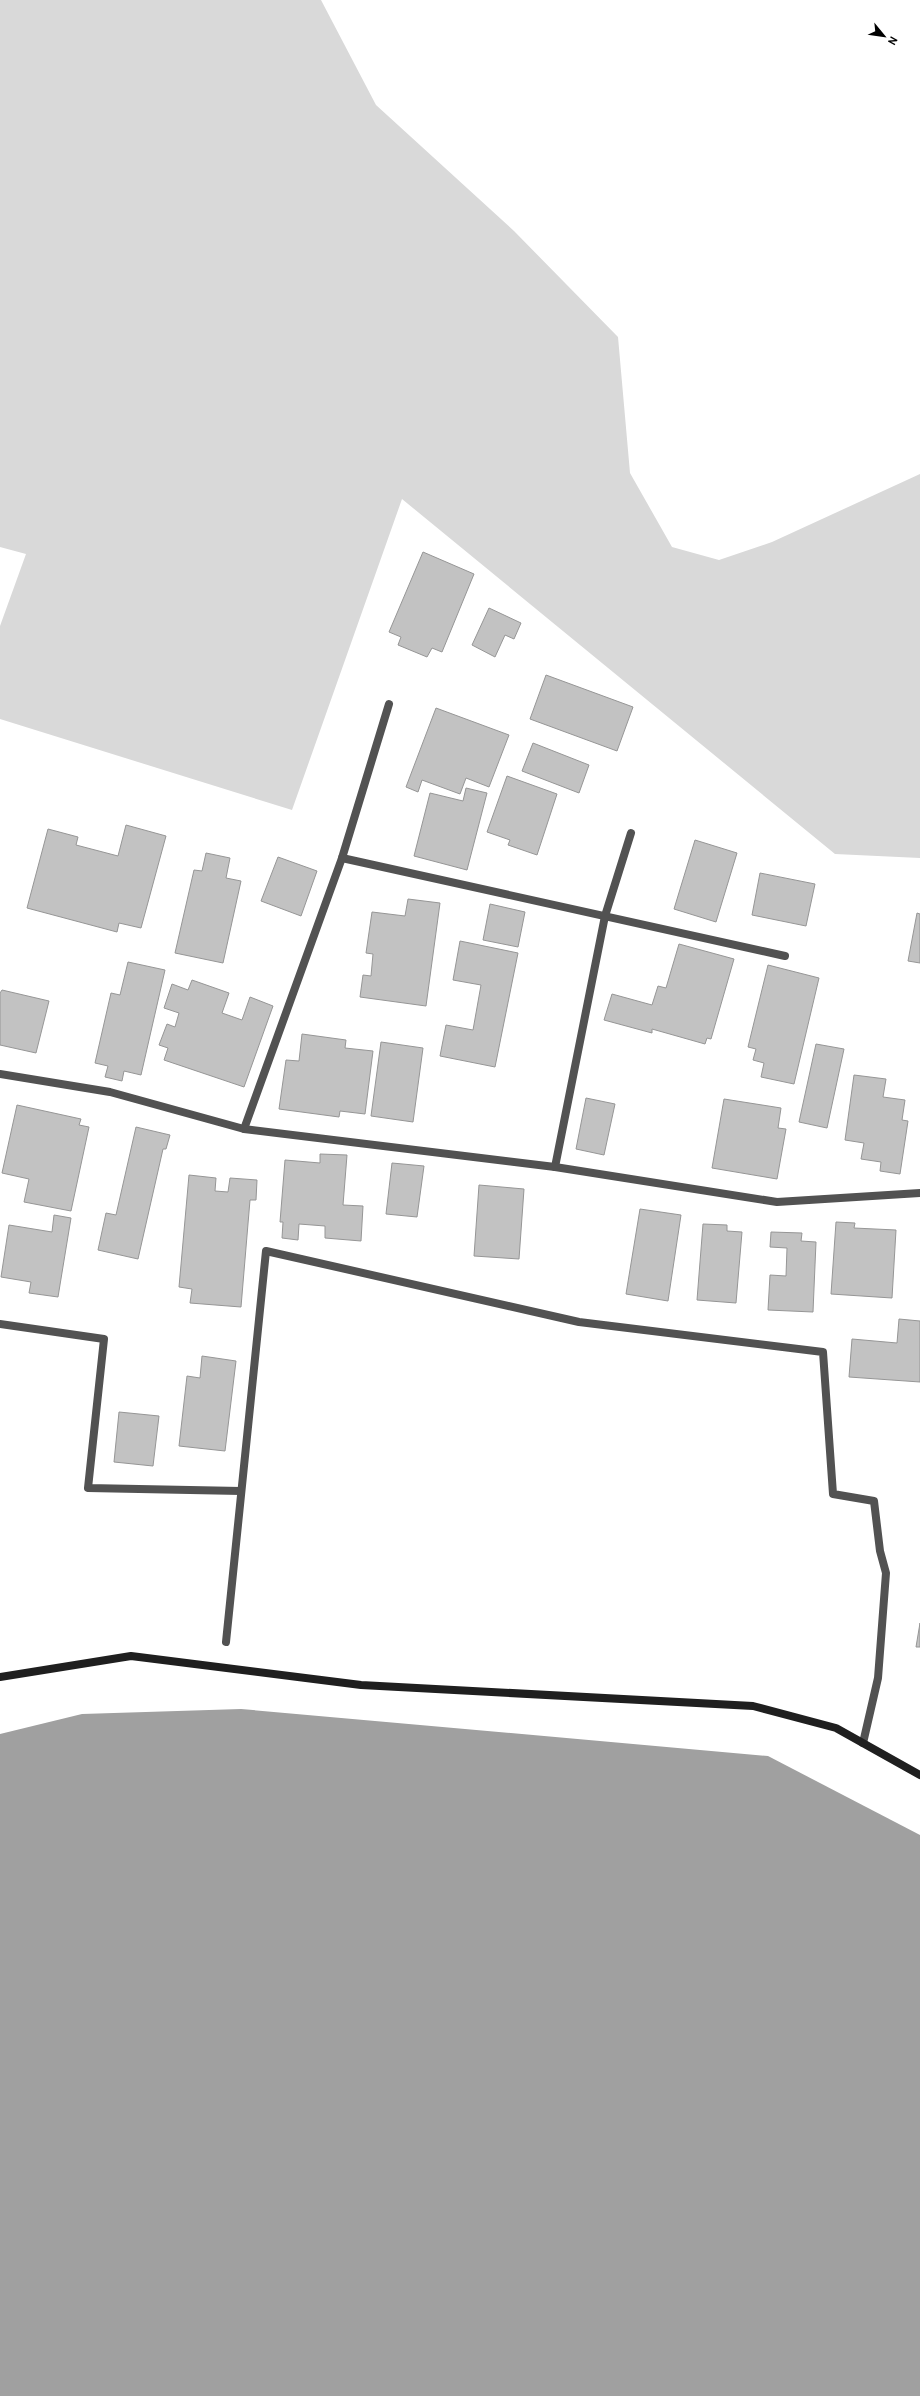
<svg xmlns="http://www.w3.org/2000/svg" width="920" height="2396" font-family="Cabin,sans-serif">
  <style>
    .green { fill: #d9d9d9 }
    .water { fill: #a0a0a0 }
    .building { fill: #c2c2c2; stroke: #969696 }
    .lines { fill: none; stroke-linecap: round; stroke-linejoin: round }
    .lane { stroke: #525252; stroke-width: 8 }
    .street { stroke: #525252; stroke-width: 8 }
    .secondary { stroke: #1f1f1f; stroke-width: 8 }
  </style>
  <rect width="100%" height="100%" fill="#fff"/>
  <!-- green -->
  <path class="green" d="M0 0H321L376 105 514 231 618 337 630 473 672 547 719 560 772 542 920 474V858L835 854 402 499 292 810 0 719V626L26 554 0 547Z"/>
  <!-- water -->
  <path class="water" d="M241 1709 768 1756 920 1835V2396H0V1734L82 1714Z"/>
  <!-- building -->
  <g class="building">
    <path d="M423 552 474 574 442 652 432 648 427 657 398 645 401 637 389 632Z"/>
    <path d="M489 608 521 623 514 639 505 635 495 657 472 645Z"/>
    <path d="M546 675 633 707 617 751 530 719Z"/>
    <path d="M436 708 509 735 489 787 466 778 460 794 422 780 418 792 406 787Z"/>
    <path d="M533 743 589 765 579 793 522 771Z"/>
    <path d="M507 776 557 794 537 855 508 845 510 840 487 832Z"/>
    <path d="M466 788 487 793 467 870 414 856 430 793 463 801Z"/>
    <path d="M126 825 166 836 141 928 119 923 117 932 27 908 48 829 78 837 76 845 118 856Z"/>
    <path d="M695 840 737 853 716 922 674 909Z"/>
    <path d="M206 853 230 858 226 878 241 881 223 963 175 953 194 870 202 871Z"/>
    <path d="M278 857 317 871 301 916 261 901Z"/>
    <path d="M760 873 815 884 806 926 752 915Z"/>
    <path d="M408 899 440 903 426 1006 360 997 363 975 371 976 373 954 366 953 372 912 405 916Z"/>
    <path d="M490 904 525 912 518 947 483 940Z"/>
    <path d="M917 913 920 914V963L908 961Z"/>
    <path d="M460 941 518 953 495 1067 440 1056 446 1025 473 1030 481 985 453 980Z"/>
    <path d="M679 944 734 959 711 1039 707 1038 705 1044 652 1029V1033L604 1020 612 994 652 1005 658 986 666 988Z"/>
    <path d="M128 962 165 970 141 1075 124 1071 122 1081 105 1077 108 1066 95 1063 111 993 120 995Z"/>
    <path d="M768 965 819 978 794 1084 761 1077 764 1063 753 1060 756 1049 748 1047Z"/>
    <path d="M192 980 229 993 222 1013 242 1020 250 997 273 1006 244 1087 164 1060 168 1048 159 1045 167 1024 175 1027 179 1013 164 1008 172 984 188 990Z"/>
    <path d="M2 990 49 1001 36 1053 0 1045V993Z"/>
    <path d="M302 1034 346 1040 345 1048 373 1051 365 1114 340 1111 339 1117 279 1109 286 1060 299 1061Z"/>
    <path d="M381 1042 423 1048 413 1122 371 1116Z"/>
    <path d="M816 1044 844 1049 827 1128 799 1122Z"/>
    <path d="M854 1075 886 1079 883 1097 905 1100 902 1120 908 1121 900 1174 880 1171 881 1162 861 1159 864 1143 845 1140Z"/>
    <path d="M586 1098 615 1104 604 1155 576 1149Z"/>
    <path d="M724 1099 781 1108 778 1128 786 1129 777 1179 712 1168Z"/>
    <path d="M17 1105 81 1119 79 1125 89 1127 71 1211 24 1202 29 1179 2 1173Z"/>
    <path d="M136 1127 170 1135 166 1149H163L138 1259 98 1250 106 1213 116 1215Z"/>
    <path d="M320 1154 347 1155 343 1205 363 1206 361 1241 325 1238V1226L299 1224 298 1240 282 1238 283 1222H280L285 1160 320 1163Z"/>
    <path d="M392 1163 424 1166 417 1217 386 1214Z"/>
    <path d="M189 1175 216 1178 215 1191 228 1192 230 1178 257 1180 256 1200H250L241 1307 190 1303 192 1289 179 1287Z"/>
    <path d="M479 1185 524 1189 519 1259 474 1256Z"/>
    <path d="M640 1209 681 1215 668 1301 626 1294Z"/>
    <path d="M54 1215 71 1218 58 1297 29 1293 31 1282 1 1277 9 1225 52 1232Z"/>
    <path d="M836 1222 855 1223 854 1228 896 1230 892 1298 831 1294Z"/>
    <path d="M703 1224 727 1225V1231L742 1232 736 1303 697 1300Z"/>
    <path d="M771 1232 802 1233 801 1241 816 1242 813 1312 768 1310 770 1275 786 1276 787 1248 770 1247Z"/>
    <path d="M899 1319 920 1321V1382L849 1377 852 1339 897 1343Z"/>
    <path d="M202 1356 236 1361 225 1451 179 1446 187 1376 200 1378Z"/>
    <path d="M119 1412 159 1416 153 1466 114 1462Z"/>
    <path d="M920 1623V1647H916Z"/>
  </g>
  <g class="lines">
    <!-- lane -->
    <g class="lane">
      <path d="M342 858 785 956"/>
      <path d="M555 1167 605 916 631 833"/>
    </g>
    <!-- street -->
    <g class="street">
      <path d="M0 1074 110 1092 244 1129 555 1167 777 1202 920 1193"/>
      <path d="M244 1129 342 858 389 704"/>
      <path d="M0 1324 104 1339 88 1488 241 1491"/>
      <path d="M226 1642 266 1251 579 1322 823 1352 833 1494 874 1501 880 1551 886 1573 878 1678 863 1743"/>
    </g>
    <!-- secondary -->
    <path class="secondary" d="M0 1677 131 1656 361 1685 753 1706 836 1728 920 1775"/>
  </g>
  <!-- north arrow -->
  <g transform="translate(884 36) rotate(119)" stroke="#ffffff" stroke-width="3" paint-order="stroke">
  <path d="M0-3L7 15L0 10L-7 15Z" fill="#000000"/>
  <text y="-6" font-size="11" font-weight="bold" text-anchor="middle" fill="#000000">N</text>
  </g>
</svg>
